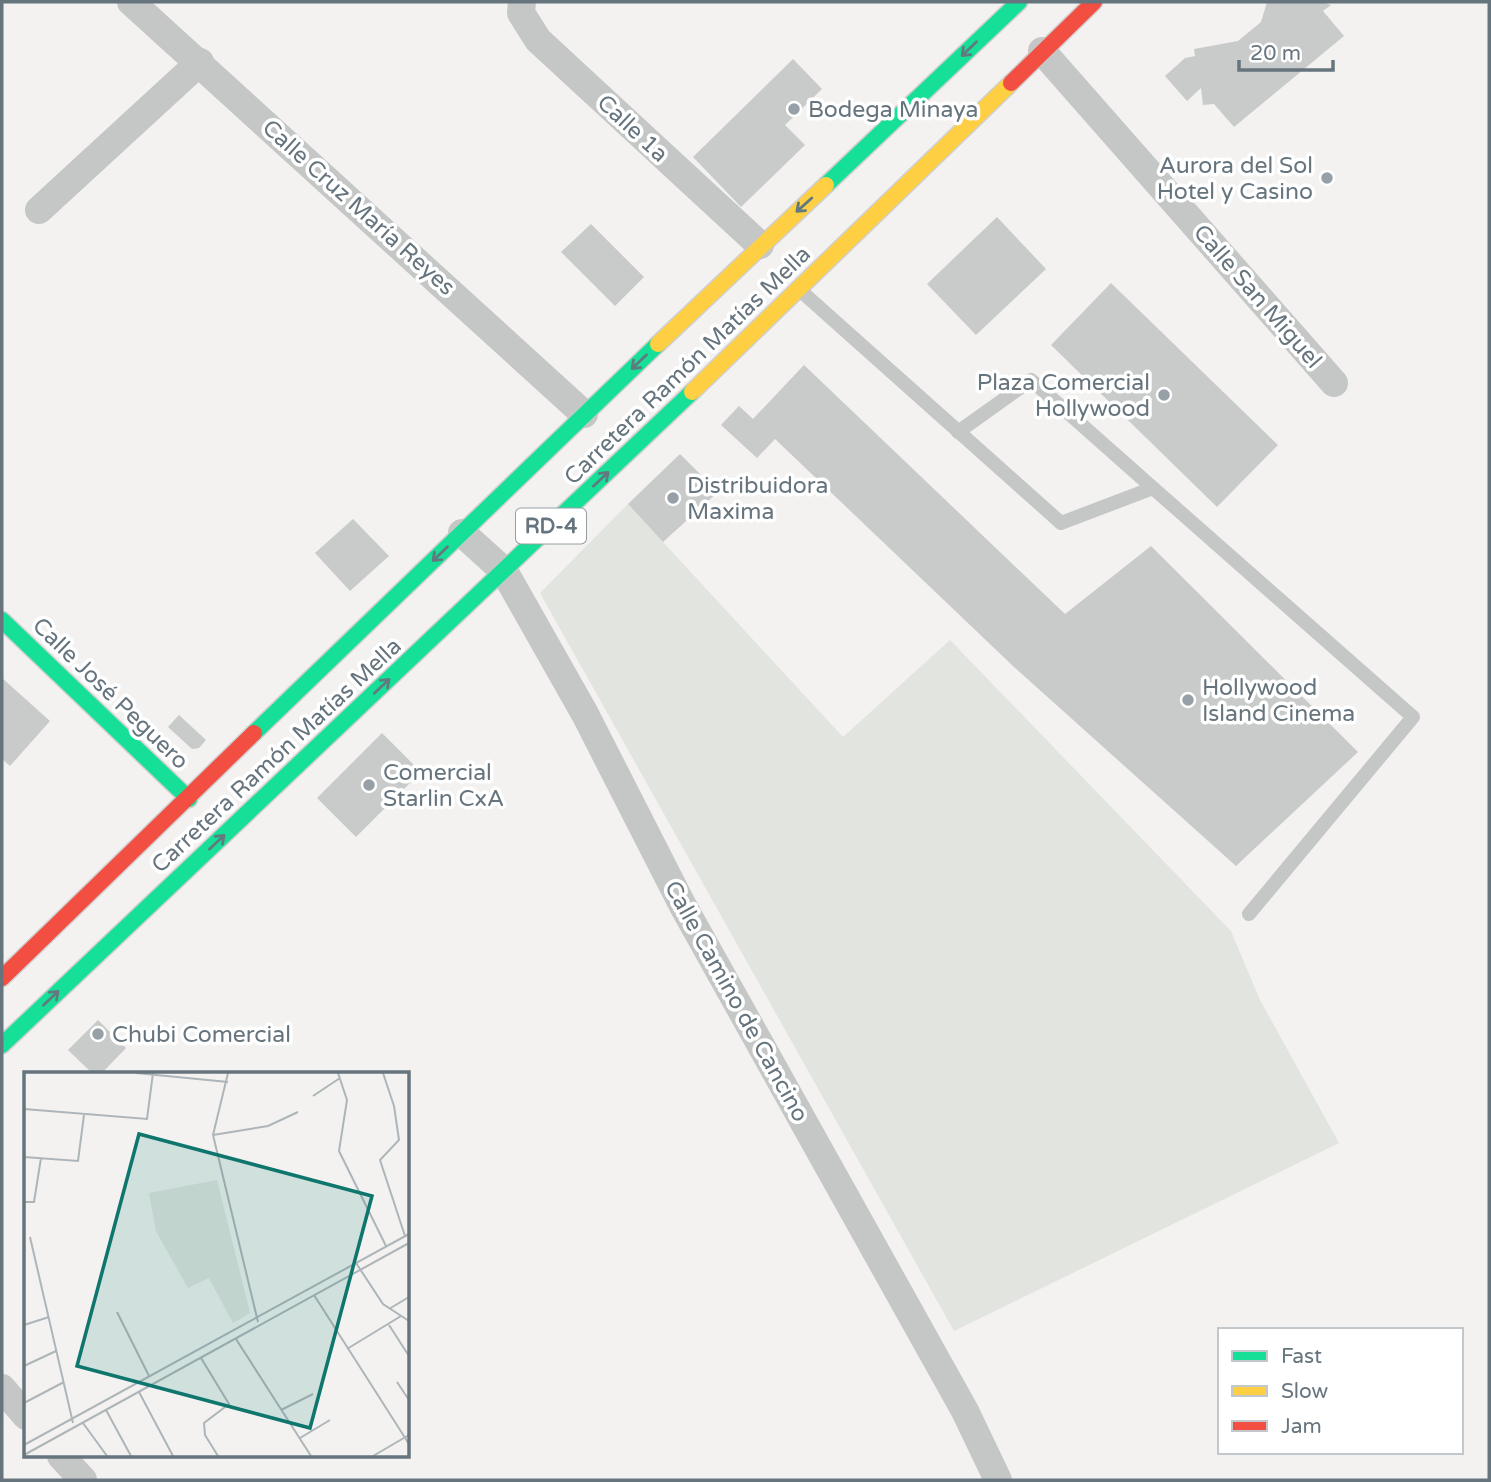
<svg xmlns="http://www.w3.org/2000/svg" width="1491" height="1482" font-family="'Varela Round',sans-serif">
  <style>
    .green { fill: #e1e4df }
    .building { fill: #c9caca }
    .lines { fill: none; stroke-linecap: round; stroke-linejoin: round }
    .fast-casing { stroke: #cfcfcf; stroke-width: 19 }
    .slow-casing { stroke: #cfcfcf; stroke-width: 19 }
    .jam-casing { stroke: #cfcfcf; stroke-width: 19 }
    .lane { stroke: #c5c7c7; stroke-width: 14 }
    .street { stroke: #c5c7c7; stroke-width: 28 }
    .fast { stroke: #16e098; stroke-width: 16 }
    .slow { stroke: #ffcf43; stroke-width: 16 }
    .jam { stroke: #f24e42; stroke-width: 16 }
    .oneway { stroke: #62797f }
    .poi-dot { fill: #97a0a6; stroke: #fff; stroke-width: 2.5 }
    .labels { text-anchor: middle; stroke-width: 7; stroke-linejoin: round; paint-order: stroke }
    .shield { fill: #fff; stroke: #949ea5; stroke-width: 2 }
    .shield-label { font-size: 21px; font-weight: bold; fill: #66747e }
    .poi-label { font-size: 23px; fill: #66747e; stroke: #fff; text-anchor: start }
    .street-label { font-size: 23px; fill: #66747e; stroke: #fff }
    .inset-road { fill: none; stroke: #aeb5b9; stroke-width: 2 }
    .view { fill: #0f766e; fill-opacity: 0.15; stroke: #0f766e; stroke-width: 3.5 }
    .inset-edge { fill: none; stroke: #66747e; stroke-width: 3.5 }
  </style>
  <rect width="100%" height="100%" fill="#f3f2f1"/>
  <!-- green -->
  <path class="green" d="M628 504 843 737 950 640 1231 931 1260 1000 1339 1143 954 1331 540 593Z"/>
  <!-- building -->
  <g class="building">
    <path d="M1267 2H1323L1331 5 1323 11 1344 36 1234 127 1214 104 1203 105 1201 88 1187 101 1165 76 1185 58 1195 56 1194 49 1238 41 1261 22Z"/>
    <path d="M793 59 822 89 785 125 805 145 741 207 693 157Z"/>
    <path d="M997 217 1046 269 976 335 927 284Z"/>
    <path d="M591 224 644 277 615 306 561 252Z"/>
    <path d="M1111 283 1278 445 1217 507 1051 345Z"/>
    <path d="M804 365 1065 614 1151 546 1358 752 1236 866 1014 667 775 439 757 458 721 425 739 406 753 419Z"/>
    <path d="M680 454 718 492 663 542 628 504Z"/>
    <path d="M353 519 389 556 350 591 315 553Z"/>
    <path d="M2 678 50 721 10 766 2 759Z"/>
    <path d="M179 715 206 740 199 748 192 749 168 727Z"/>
    <path d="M382 733 421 772 356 837 317 798Z"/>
    <path d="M98 1020 126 1048 101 1074H93L68 1050Z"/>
  </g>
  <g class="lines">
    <defs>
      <g id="fast">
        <path d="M826 185 1019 2"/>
        <path d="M2 620 189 799"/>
        <path d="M254 733 658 344"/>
        <path d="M2 1045 692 392"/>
      </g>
      <g id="slow">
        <path d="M658 344 826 185"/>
        <path d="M692 392 1011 83"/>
      </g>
      <g id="jam">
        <path d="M1011 83 1094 2"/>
        <path d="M2 978 254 733"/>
      </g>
    </defs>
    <!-- fast casing -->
    <use href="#fast" class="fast-casing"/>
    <!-- slow casing -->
    <use href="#slow" class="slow-casing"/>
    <!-- jam casing -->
    <use href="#jam" class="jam-casing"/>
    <!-- lane -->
    <g class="lane">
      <path d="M802 292 1061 523 1153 488 1413 717 1249 914"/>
      <path d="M958 432 1031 380 1153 488"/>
    </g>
    <!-- street -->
    <g class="street">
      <path d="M131 2 584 414"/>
      <path d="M522 2 521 13 538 40 760 245"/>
      <path d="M1042 51 1334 383"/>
      <path d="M39 210 200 62"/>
      <path d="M462 533 504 571 585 714 683 906 965 1411 998 1480"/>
      <path d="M2 1388 26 1416"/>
      <path d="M61 1456 83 1480"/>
    </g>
    <!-- fast -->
    <use href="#fast" class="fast"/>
    <!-- slow -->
    <use href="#slow" class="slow"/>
    <!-- jam -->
    <use href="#jam" class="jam"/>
  </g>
  <!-- one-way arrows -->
  <defs><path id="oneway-shaft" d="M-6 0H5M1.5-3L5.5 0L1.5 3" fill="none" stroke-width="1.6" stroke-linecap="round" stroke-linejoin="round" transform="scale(1.75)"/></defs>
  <g class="oneway">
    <use href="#oneway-shaft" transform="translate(969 49) rotate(136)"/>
    <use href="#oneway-shaft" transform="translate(804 205) rotate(138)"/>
    <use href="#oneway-shaft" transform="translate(639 362) rotate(136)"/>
    <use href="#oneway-shaft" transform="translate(601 479) rotate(-43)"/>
    <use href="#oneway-shaft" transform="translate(440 554) rotate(136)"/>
    <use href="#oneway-shaft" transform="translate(382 686) rotate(-43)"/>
    <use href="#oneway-shaft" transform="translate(217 842) rotate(-43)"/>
    <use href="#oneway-shaft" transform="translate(51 998) rotate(-43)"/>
  </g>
  <!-- markers -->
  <g class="poi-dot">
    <circle cx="794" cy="109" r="7"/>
    <circle cx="1327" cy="178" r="7"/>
    <circle cx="1164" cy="395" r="7"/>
    <circle cx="673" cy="498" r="7"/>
    <circle cx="1188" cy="700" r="7"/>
    <circle cx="369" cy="785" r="7"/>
    <circle cx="98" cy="1034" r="7"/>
  </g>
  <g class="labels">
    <!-- shield labels -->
    <rect class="shield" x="516" y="508.5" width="70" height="35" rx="5"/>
    <g class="shield-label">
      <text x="551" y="533">RD-4</text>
    </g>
    <!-- poi labels -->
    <g class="poi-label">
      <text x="808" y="117">Bodega Minaya</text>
      <text x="1313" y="173" text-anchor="end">Aurora del Sol<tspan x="1313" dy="26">Hotel y Casino</tspan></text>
      <text x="1150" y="390" text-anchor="end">Plaza Comercial<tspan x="1150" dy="26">Hollywood</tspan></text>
      <text x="687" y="493">Distribuidora<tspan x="687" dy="26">Maxima</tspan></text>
      <text x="1202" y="695">Hollywood<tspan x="1202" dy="26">Island Cinema</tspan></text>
      <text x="383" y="780">Comercial<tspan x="383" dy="26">Starlin CxA</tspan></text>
      <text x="112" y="1042">Chubi Comercial</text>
    </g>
    <!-- street labels -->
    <g class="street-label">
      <text transform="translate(633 128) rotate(43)" y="8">Calle 1a</text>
      <text transform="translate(359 207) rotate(42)" y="8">Calle Cruz María Reyes</text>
      <text transform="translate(1258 296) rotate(49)" y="8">Calle San Miguel</text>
      <text transform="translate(687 365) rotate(-44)" y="8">Carretera Ramón Matías Mella</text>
      <text transform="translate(111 693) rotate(44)" y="8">Calle José Peguero</text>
      <text transform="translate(276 755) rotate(-43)" y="8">Carretera Ramón Matías Mella</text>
      <text transform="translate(737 1001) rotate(61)" y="8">Calle Camino de Cancino</text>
    </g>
  </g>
  <!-- overview -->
  <g transform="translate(24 1072)">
    <rect width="385" height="385" fill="#f3f2f1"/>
    <path d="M193 108 226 241 209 251 185 206 164 216 132 159 125 121Z" fill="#e1e4df"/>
    <path class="inset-road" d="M112 1 204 10M204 1 189 63 234 250M314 1 323 28 315 79 362 174M359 1 370 34 375 68 356 88 381 164M289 24 316 6M0 37 123 47 129 1M189 63 244 54 274 40M0 85 54 89 60 43M0 130H10L17 86M6 165 49 351M332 191 359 232 385 249M290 223 385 372M365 237 385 225M93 240 125 304M0 253 25 245M365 253 385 284M212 267 287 384M323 277 377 244M177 286 205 332 180 351 181 363 194 384M0 294 32 279M373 310 385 328M115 320 149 384M0 331 40 310M82 338 107 384M257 338 289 322M59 351 83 384M276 366 306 348M0 373 385 162M0 383 385 171M349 384 385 363"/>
    <path class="view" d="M115 62 348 124 286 356 53 294Z"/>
    <rect width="385" height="385" class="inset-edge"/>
  </g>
  <!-- border -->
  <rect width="1491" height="1482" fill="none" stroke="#66747e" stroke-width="7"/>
  <!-- legend -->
  <rect x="1218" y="1328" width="245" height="126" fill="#ffffff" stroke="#c2c7cb" stroke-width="2"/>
  <rect x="1232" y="1351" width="35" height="10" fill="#16e098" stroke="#c2c7cb" stroke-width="2"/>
  <text x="1281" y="1363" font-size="21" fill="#66747e">Fast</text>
  <rect x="1232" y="1386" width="35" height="10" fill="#ffcf43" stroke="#c2c7cb" stroke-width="2"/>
  <text x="1281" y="1398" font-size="21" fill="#66747e">Slow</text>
  <rect x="1232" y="1421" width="35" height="10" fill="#f24e42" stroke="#c2c7cb" stroke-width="2"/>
  <text x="1281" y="1433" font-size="21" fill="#66747e">Jam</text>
  <!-- scale -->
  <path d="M1239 60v10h94v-10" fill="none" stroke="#66747e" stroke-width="3.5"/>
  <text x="1250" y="60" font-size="21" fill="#66747e" stroke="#ffffff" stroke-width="5" paint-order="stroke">20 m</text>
</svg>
